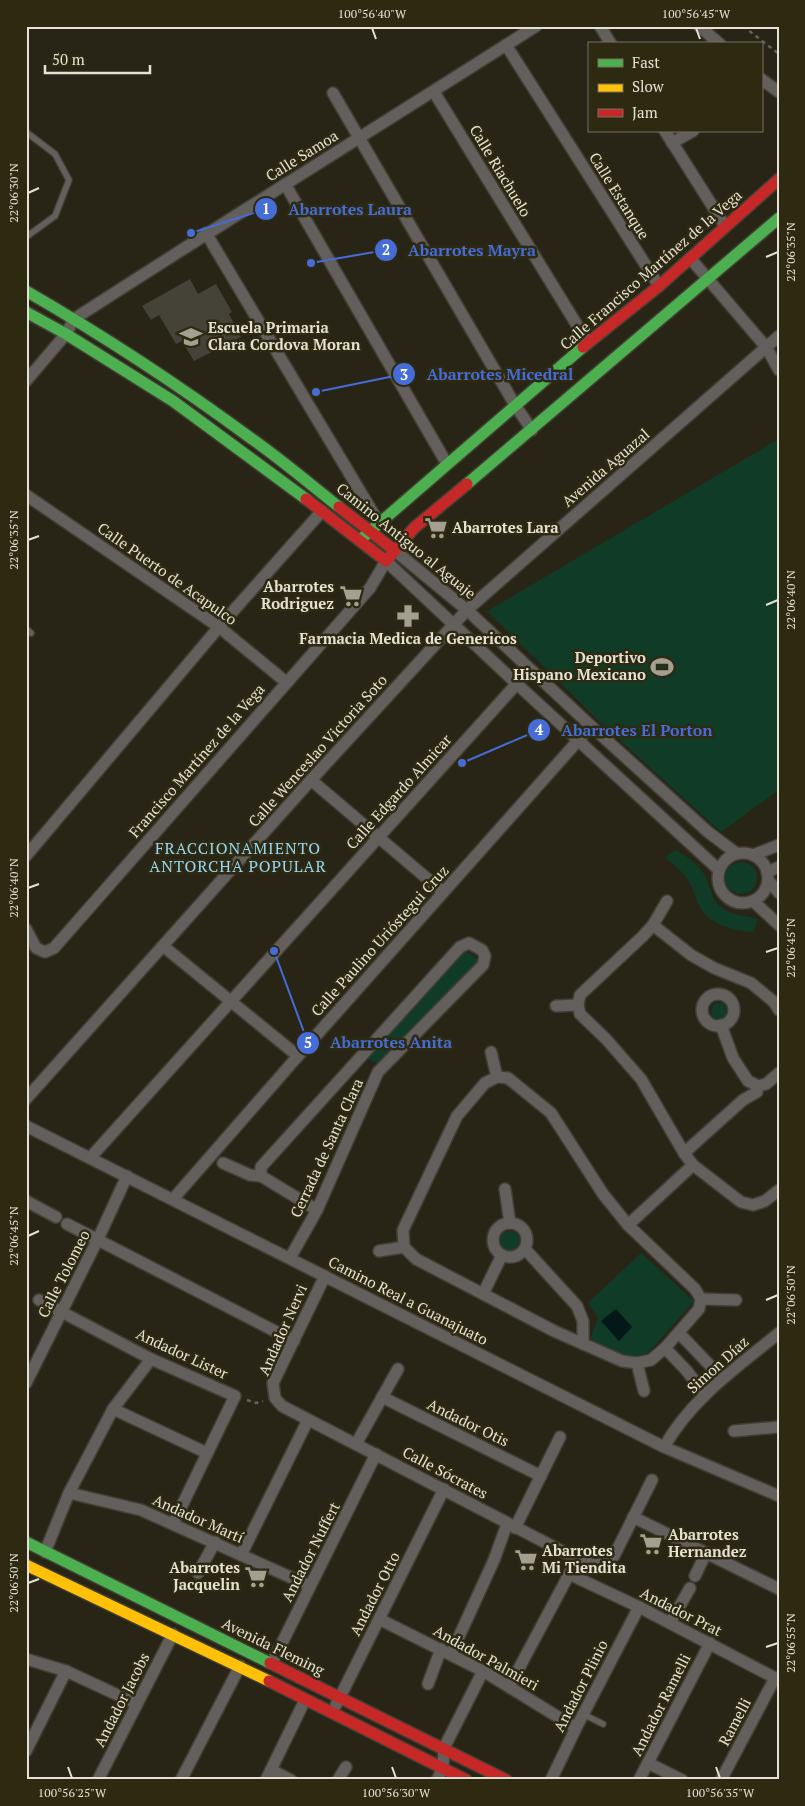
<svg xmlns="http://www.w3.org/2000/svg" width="805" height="1806" font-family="'PT Serif',serif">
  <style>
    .green { fill: #103b26 }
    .water { fill: #04181a }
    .building { fill: #454337 }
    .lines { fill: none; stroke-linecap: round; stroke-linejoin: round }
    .lane-casing { stroke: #413f33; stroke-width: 8 }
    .street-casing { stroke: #413f33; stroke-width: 14 }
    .fast-casing { stroke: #413f33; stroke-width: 14 }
    .slow-casing { stroke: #413f33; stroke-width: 14 }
    .jam-casing { stroke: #413f33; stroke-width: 14 }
    .path { stroke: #65615d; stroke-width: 2.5; stroke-dasharray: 4 4; stroke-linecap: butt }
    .lane { stroke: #635f5c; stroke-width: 5.5 }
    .street { stroke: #635f5c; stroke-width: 11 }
    .fast { stroke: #4caf50; stroke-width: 11 }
    .slow { stroke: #ffc107; stroke-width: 11 }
    .jam { stroke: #c62828; stroke-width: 11 }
    .ticks { fill: none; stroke: #e5e2d4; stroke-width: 2 }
    .labels { text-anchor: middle; stroke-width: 5; stroke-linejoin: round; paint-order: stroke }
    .street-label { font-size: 15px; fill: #e5e2d4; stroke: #2e2911 }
    .poi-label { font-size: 15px; font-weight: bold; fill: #e5e2d4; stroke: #2e2911; text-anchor: start }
    .neighbourhood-label { font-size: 16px; letter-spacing: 1px; fill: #95d6f6; stroke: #2e2911 }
    .leader { fill: none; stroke: #456cd7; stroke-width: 2 }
    .callout-dot { fill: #456cd7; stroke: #2e2911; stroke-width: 2 }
    .mark-label { font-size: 15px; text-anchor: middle; font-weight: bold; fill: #fff }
    .callout-label { font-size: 16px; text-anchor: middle; font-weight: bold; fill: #456cd7; stroke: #2e2911; stroke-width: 5; stroke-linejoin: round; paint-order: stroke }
    .neatline { fill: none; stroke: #e5e2d4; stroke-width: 2 }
    .ticks-label { font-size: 12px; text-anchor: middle; fill: #e5e2d4 }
  </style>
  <rect width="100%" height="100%" fill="#282517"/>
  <!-- green -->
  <g class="green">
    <path d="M779 439V790L721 832 602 724 487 611Z"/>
    <path d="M675 850C685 855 700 865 705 876 713 891 709 901 727 911 736 916 749 916 758 919L753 932C734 931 710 925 700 907 697 902 696 897 694 892 688 877 679 867 665 858Z"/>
    <circle cx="741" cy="878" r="16"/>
    <path d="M463 950 480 960 377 1063 367 1059Z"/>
    <circle cx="719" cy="1011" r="8"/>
    <circle cx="510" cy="1241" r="10"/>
    <path d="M641 1253 694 1301 642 1360 589 1343 598 1318 588 1303Z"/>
  </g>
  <!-- water -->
  <path class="water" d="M616 1309 632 1327 619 1341 601 1321Z"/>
  <!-- building -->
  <path class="building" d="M190 279 198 294 216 284 232 312 229 314 241 337 194 361 182 341 176 344 159 315 151 320 142 306Z"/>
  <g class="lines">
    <defs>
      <g id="lane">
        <path d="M26 132 55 154 69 180 55 216 26 237"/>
        <path d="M26 629 31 633"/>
        <path d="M583 1714 603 1724"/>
      </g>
      <g id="street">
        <path d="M600 26 611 44"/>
        <path d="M699 26 720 44"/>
        <path d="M506 45 659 286"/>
        <path d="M761 79 779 92"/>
        <path d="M434 92 588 343"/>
        <path d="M333 93 515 405 532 430"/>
        <path d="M665 131 725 226"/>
        <path d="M672 143 693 131"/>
        <path d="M285 184 447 464"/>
        <path d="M206 233 379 523"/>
        <path d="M690 258 766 347 779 370"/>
        <path d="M26 381 66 334 74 319C227 220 382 124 536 26"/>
        <path d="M26 495 219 627 286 682"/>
        <path d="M394 550 467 610 591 726 708 832 736 853"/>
        <path d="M311 780 443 892"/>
        <circle cx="743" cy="878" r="25"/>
        <path d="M753 855 779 845"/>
        <path d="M26 856 219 627 322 511"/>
        <path d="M767 872 779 867"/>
        <path d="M768 880 779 893"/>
        <path d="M667 901 653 925 643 936 580 995 578 1005 580 1014 606 1039 641 1079 684 1153 693 1165 741 1202 753 1205 765 1201 779 1190"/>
        <path d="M753 901 779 925"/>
        <path d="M653 925 691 955 714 968 751 983 774 1002 779 1010"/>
        <path d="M26 929 36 948 45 952 54 948 370 588 386 561 517 684 719 870"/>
        <path d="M163 946 298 1056"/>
        <circle cx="718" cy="1010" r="16"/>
        <path d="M556 1006 578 1005"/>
        <path d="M721 1025 733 1058 748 1081 758 1086"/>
        <path d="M491 1052 497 1077"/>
        <path d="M497 1077 508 1078 551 1113 603 1194 628 1225 695 1289 701 1299 699 1309 665 1348 651 1360 637 1363 622 1361 554 1331 416 1259 404 1247 403 1230 457 1116 485 1083Z"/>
        <path d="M758 1086 766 1084 779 1073"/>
        <path d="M26 1099 311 780 467 610 779 336"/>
        <path d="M26 1126 664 1447 779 1496"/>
        <path d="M684 1153 743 1100 757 1092"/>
        <path d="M90 1158 530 669"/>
        <path d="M223 1163 250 1175 261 1176"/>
        <path d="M261 1176V1167L460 947 469 943 482 950 485 956 483 965 378 1072 317 1210 290 1258"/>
        <path d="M261 1176 317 1210"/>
        <path d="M505 1189 510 1223"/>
        <path d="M173 1199 298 1056 591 726"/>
        <path d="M26 1201 56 1217"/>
        <circle cx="510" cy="1240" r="17"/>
        <path d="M67 1224 294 1341"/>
        <path d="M628 1225 693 1165"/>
        <path d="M525 1249 577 1306 583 1321V1344"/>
        <path d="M379 1251 404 1247"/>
        <path d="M325 1276 273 1383 275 1398 282 1406 577 1559 593 1565 605 1564 614 1556 652 1480"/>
        <path d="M483 1294 502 1255"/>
        <path d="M701 1299 736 1300"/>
        <path d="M39 1300 151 1359 235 1396 173 1524"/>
        <path d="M679 1333 722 1378"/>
        <path d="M665 1348 686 1370 705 1394"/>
        <path d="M637 1363 644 1391"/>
        <path d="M26 1383 98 1239 127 1176"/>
        <path d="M382 1397 541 1476"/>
        <path d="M113 1409 207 1453"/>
        <path d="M734 1431 779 1427"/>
        <path d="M356 1444 398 1369"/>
        <path d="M664 1447C691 1399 737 1367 779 1333"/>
        <path d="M69 1493 141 1510 310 1586"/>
        <path d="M633 1517 779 1589"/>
        <path d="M515 1528 560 1437"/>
        <path d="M45 1552 69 1493 113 1409 151 1359"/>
        <path d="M241 1555 308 1420"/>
        <path d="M198 1573 215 1542"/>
        <path d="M569 1574 639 1607 779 1680"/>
        <path d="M695 1576 706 1553"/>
        <path d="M379 1619 483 1671 576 1728"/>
        <path d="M670 1623 690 1588"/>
        <path d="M451 1654 494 1560 507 1524"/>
        <path d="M26 1659 66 1671 137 1704"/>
        <path d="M272 1663 376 1454"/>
        <path d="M428 1684 441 1649"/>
        <path d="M509 1687 573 1567"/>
        <path d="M336 1705 444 1489"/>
        <path d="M26 1751 66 1671"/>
        <path d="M648 1763 682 1780"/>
        <path d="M271 1770 291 1780"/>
        <path d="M98 1780 173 1634"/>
        <path d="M181 1780 240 1666"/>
        <path d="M266 1780 305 1700"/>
        <path d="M338 1780 346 1767"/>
        <path d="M437 1780 443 1768 444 1748 483 1671"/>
        <path d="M551 1780 576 1728 639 1607"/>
        <path d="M639 1780 710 1643"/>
        <path d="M721 1780 775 1678"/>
      </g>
      <g id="fast">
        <path d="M26 291C104 336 180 386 252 439 282 460 310 484 339 507"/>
        <path d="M26 312 66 334 173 401 306 499"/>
        <path d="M467 484 779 218"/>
        <path d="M360 540 583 347"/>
        <path d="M26 1542 270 1663"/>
      </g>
      <path id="slow" d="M26 1565 269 1681"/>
      <g id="jam">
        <path d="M583 347 659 286 779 179"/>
        <path d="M306 499 386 561 414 528 467 484"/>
        <path d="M339 507 394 550"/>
        <path d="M270 1663 506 1780"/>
        <path d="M269 1681 466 1780"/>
      </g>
    </defs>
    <!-- lane casing -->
    <use href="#lane" class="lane-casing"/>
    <!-- street casing -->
    <use href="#street" class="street-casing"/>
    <!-- fast casing -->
    <use href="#fast" class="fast-casing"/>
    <!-- slow casing -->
    <use href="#slow" class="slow-casing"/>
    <!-- jam casing -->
    <use href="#jam" class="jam-casing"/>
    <!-- path -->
    <g class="path">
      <path d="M743 26 779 54"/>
      <path d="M247 1400 256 1403 263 1401"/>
    </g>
    <!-- lane -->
    <use href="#lane" class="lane"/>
    <!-- street -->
    <use href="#street" class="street"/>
    <!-- fast -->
    <use href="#fast" class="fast"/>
    <!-- slow -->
    <use href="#slow" class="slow"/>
    <!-- jam -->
    <use href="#jam" class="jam"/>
  </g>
  <!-- ticks -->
  <path class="ticks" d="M372 28 376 39M696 28 700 39M28 193 39 188M766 257 778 252M28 540 39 536M766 605 778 600M28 888 39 884M766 952 778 948M28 1236 39 1231M766 1300 778 1295M28 1583 39 1579M766 1647 778 1643M68 1767 72 1778M392 1767 396 1778M716 1767 720 1778"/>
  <!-- icons -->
  <defs>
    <symbol id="school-bare" viewBox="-9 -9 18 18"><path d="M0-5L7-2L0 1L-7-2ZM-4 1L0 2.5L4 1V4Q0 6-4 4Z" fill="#a3a092" stroke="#2e2911" stroke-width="2.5" paint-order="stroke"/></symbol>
    <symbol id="supermarket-bare" viewBox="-9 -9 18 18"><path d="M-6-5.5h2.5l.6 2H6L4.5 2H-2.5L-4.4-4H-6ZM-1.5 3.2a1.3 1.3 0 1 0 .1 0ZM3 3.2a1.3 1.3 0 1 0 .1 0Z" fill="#a3a092" stroke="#2e2911" stroke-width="2.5" paint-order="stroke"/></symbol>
    <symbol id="pharmacy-bare" viewBox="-9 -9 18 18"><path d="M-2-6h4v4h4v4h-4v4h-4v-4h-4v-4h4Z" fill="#a3a092" stroke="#2e2911" stroke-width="2.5" paint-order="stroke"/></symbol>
    <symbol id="stadium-bare" viewBox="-9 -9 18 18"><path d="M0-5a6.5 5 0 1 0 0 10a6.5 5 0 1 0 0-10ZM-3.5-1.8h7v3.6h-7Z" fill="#a3a092" stroke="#2e2911" stroke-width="2.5" paint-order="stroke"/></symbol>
  </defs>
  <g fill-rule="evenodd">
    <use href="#school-bare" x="175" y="321" width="32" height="32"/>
    <use href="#supermarket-bare" x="420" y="512" width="32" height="32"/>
    <use href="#supermarket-bare" x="335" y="580" width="32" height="32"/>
    <use href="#pharmacy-bare" x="392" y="600" width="32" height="32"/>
    <use href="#stadium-bare" x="646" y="651" width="32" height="32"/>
    <use href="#supermarket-bare" x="635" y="1528" width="32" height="32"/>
    <use href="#supermarket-bare" x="510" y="1544" width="32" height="32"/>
    <use href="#supermarket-bare" x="240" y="1561" width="32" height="32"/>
  </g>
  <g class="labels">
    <!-- street labels -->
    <g class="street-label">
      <text transform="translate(302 156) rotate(-32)" y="5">Calle Samoa</text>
      <text transform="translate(500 171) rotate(59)" y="5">Calle Riachuelo</text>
      <text transform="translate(619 196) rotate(58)" y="5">Calle Estanque</text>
      <text transform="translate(651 270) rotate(-41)" y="5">Calle Francisco Martínez de la Vega</text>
      <text transform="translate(606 468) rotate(-41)" y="5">Avenida Aguazal</text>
      <text transform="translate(406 541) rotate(39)" y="5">Camino Antiguo al Aguaje</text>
      <text transform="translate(167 574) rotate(35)" y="5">Calle Puerto de Acapulco</text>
      <text transform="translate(318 751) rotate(-48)" y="5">Calle Wenceslao Victoria Soto</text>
      <text transform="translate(197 761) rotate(-49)" y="5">Francisco Martínez de la Vega</text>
      <text transform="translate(399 792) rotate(-48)" y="5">Calle Edgardo Almicar</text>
      <text transform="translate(380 941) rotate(-48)" y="5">Calle Paulino Urióstegui Cruz</text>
      <text transform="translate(327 1148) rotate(-65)" y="5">Cerrada de Santa Clara</text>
      <text transform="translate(64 1274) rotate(-63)" y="5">Calle Tolomeo</text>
      <text transform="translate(408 1301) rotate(27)" y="5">Camino Real a Guanajuato</text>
      <text transform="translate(283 1330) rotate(-66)" y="5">Andador Nervi</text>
      <text transform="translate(182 1354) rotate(25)" y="5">Andador Lister</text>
      <text transform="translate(718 1365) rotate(-42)" y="5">Simon Díaz</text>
      <text transform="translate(468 1423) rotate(26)" y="5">Andador Otis</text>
      <text transform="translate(445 1473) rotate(28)" y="5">Calle Sócrates</text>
      <text transform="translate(198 1519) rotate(24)" y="5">Andador Martí</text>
      <text transform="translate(311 1552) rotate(-63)" y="5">Andador Nuffert</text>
      <text transform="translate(375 1594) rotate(-63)" y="5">Andador Otto</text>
      <text transform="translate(681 1612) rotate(27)" y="5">Andador Prat</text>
      <text transform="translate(273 1647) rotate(26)" y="5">Avenida Fleming</text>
      <text transform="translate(486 1658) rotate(29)" y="5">Andador Palmieri</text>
      <text transform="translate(581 1686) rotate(-63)" y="5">Andador Plinio</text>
      <text transform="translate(122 1700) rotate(-63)" y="5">Andador Jacobs</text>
      <text transform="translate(661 1705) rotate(-63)" y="5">Andador Ramelli</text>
      <text transform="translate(735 1722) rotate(-62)" y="5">Ramelli</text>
    </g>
    <!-- poi labels -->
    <g class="poi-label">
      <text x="208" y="333">Escuela Primaria<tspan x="208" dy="17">Clara Cordova Moran</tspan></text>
      <text x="452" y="533">Abarrotes Lara</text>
      <text x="334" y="592" text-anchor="end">Abarrotes<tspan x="334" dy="17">Rodriguez</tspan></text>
      <text x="408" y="644" text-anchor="middle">Farmacia Medica de Genericos</text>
      <text x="646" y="663" text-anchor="end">Deportivo<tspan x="646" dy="17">Hispano Mexicano</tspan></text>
      <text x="668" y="1540">Abarrotes<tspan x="668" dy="17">Hernandez</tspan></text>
      <text x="542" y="1556">Abarrotes<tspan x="542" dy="17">Mi Tiendita</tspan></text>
      <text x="240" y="1573" text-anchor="end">Abarrotes<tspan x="240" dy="17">Jacquelin</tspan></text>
    </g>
    <!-- neighbourhood labels -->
    <g class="neighbourhood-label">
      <text x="238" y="854">FRACCIONAMIENTO<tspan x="238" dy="18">ANTORCHA POPULAR</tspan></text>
    </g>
  </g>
  <!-- callouts -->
  <path class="leader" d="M191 233L266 209M311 263L386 250M316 392L404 374M462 763L539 730M274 951L308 1043"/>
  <g class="callout-dot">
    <circle cx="191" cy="233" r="5"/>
    <circle cx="311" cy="263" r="5"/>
    <circle cx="316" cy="392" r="5"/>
    <circle cx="462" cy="763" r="5"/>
    <circle cx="274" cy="951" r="5"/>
    <circle cx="266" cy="209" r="12"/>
    <circle cx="386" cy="250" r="12"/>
    <circle cx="404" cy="374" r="12"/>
    <circle cx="539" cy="730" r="12"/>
    <circle cx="308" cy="1043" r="12"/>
  </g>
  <g class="mark-label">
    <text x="266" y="214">1</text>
    <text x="386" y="255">2</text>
    <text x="404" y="380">3</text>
    <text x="539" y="735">4</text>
    <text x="308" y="1048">5</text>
  </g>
  <g class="callout-label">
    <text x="350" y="215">Abarrotes Laura</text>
    <text x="472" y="256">Abarrotes Mayra</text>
    <text x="500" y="380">Abarrotes Micedral</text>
    <text x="637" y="736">Abarrotes El Porton</text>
    <text x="391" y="1048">Abarrotes Anita</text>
  </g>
  <!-- border -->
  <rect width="805" height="1806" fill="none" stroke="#2e2911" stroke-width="55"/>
  <!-- legend -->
  <rect x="588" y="42" width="175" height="90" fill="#2e2911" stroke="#77735f"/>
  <rect x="598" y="59" width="25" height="8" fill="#4caf50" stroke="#77735f"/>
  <text x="632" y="68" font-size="15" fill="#e5e2d4">Fast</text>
  <rect x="598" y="84" width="25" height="8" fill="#ffc107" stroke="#77735f"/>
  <text x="632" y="92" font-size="15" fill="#e5e2d4">Slow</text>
  <rect x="598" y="109" width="25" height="8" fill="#c62828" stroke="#77735f"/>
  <text x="632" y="118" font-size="15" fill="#e5e2d4">Jam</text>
  <!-- scale -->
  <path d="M45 65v8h105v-8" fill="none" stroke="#e5e2d4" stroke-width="2.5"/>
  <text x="52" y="65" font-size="15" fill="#e5e2d4" stroke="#2e2911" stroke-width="4" paint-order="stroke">50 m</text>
  <rect x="28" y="28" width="750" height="1750" class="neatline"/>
  <g class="ticks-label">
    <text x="372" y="18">100°56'40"W</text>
    <text x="696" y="18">100°56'45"W</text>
    <text transform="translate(14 193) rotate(-90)" y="4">22°06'30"N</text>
    <text transform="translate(791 252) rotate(-90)" y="4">22°06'35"N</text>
    <text transform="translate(14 540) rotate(-90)" y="4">22°06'35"N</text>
    <text transform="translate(791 600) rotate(-90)" y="4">22°06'40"N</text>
    <text transform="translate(14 888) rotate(-90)" y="4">22°06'40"N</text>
    <text transform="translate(791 948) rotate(-90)" y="4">22°06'45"N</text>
    <text transform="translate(14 1236) rotate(-90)" y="4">22°06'45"N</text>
    <text transform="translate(791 1295) rotate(-90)" y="4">22°06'50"N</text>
    <text transform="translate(14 1583) rotate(-90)" y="4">22°06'50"N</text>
    <text transform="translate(791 1643) rotate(-90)" y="4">22°06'55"N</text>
    <text x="72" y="1797">100°56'25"W</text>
    <text x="396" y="1797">100°56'30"W</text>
    <text x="720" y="1797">100°56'35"W</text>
  </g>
</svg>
